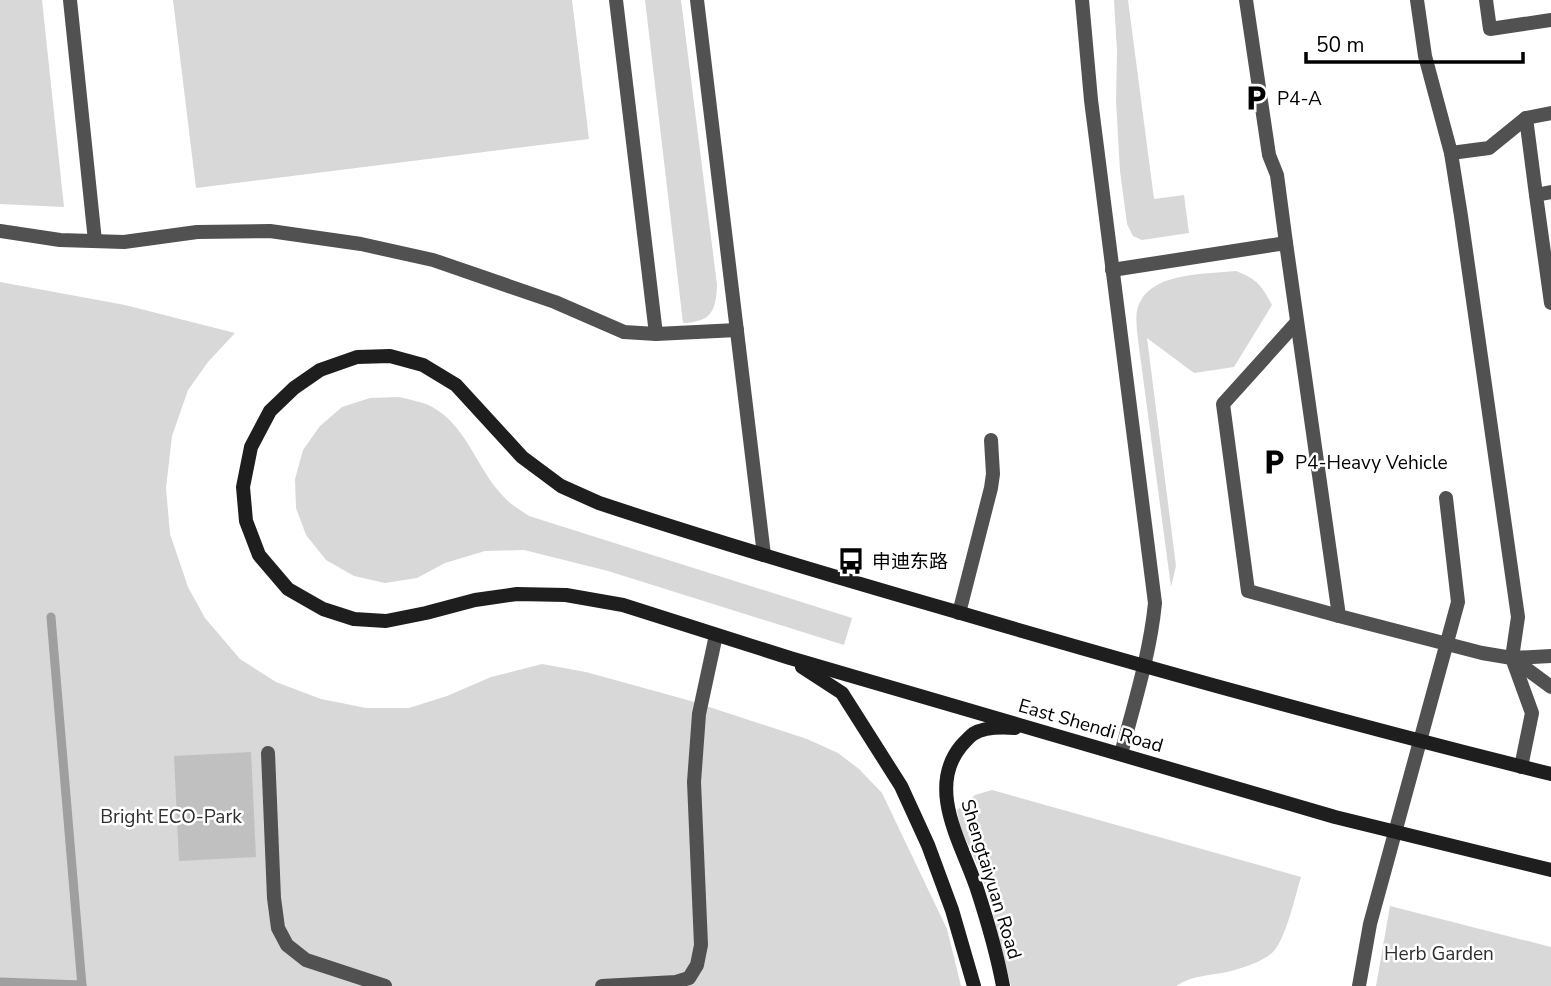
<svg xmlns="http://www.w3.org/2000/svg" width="1551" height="986" font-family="'Nunito Sans','Noto Sans SC',sans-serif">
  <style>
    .green { fill: #d8d8d8 }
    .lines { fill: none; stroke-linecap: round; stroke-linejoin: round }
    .stream { stroke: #9f9f9f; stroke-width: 9 }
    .building { fill: #c0c0c0 }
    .lane { stroke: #515151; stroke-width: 14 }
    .street { stroke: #515151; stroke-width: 14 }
    .secondary { stroke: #1e1e1e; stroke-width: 14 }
    .labels { text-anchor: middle; stroke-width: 5; stroke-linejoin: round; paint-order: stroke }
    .poi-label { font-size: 19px; fill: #000; stroke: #fff; text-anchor: start }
    .street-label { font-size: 19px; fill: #000; stroke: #fff }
    .park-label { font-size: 19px; fill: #2f2f2f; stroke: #fff }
  </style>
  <rect width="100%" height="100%" fill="#fff"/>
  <!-- green -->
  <g class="green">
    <path d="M0 0H42L64 207 0 204Z"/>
    <path d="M173 0H572L589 139 196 188Z"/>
    <path d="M645 0H681L717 285C716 311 711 322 683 323Z"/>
    <path d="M1114 0H1128L1154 199 1184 195 1189 233 1142 240 1133 236 1127 224 1120 171 1116 101 1117 51Z"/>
    <path d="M1236 271C1257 279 1262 286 1272 305L1234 367 1194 373 1147 338 1176 566 1171 587 1138 340C1137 329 1134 312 1140 302 1155 272 1207 274 1236 271Z"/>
    <path d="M0 282 125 305 235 333 208 362 188 390 172 436 166 488 170 534 188 587 205 618 240 659 276 682 321 699 366 708H409L447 696 491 677 542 664 586 672 691 701 807 739 838 753 859 769 882 793 947 929 961 986H0Z"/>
    <path d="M399 397C408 399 417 401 426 404 466 421 475 467 503 496 510 504 520 510 529 516L852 618 844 645 608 571 524 550 485 551 445 563 417 578 385 583 354 576 326 560 306 535 296 508 295 479 303 450 320 426 342 407 370 398Z"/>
    <path d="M992 790 1301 877C1295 896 1286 940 1272 953 1262 962 1240 969 1227 972 1209 976 1192 975 1176 986H1011L991 906 981 873 960 827 957 810 975 795Z"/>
    <path d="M1390 906 1551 947V986H1376Z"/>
  </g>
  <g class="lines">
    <!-- stream -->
    <g class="stream">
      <path d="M51 617 82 986"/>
      <path d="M0 982 82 985"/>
    </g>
  </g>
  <!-- building -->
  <path class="building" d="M251 752 256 857 179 861 174 756Z"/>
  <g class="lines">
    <!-- lane -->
    <g class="lane">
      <path d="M70 0 95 241"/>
      <path d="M697 0 764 555"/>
      <path d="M1082 0 1091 100 1155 603C1150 654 1134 704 1121 754"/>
      <path d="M1246 0 1269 155 1277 175 1286 243"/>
      <path d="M1417 0 1425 56 1451 153 1461 216 1518 617 1512 658 1532 713 1521 767"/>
      <path d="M1486 0 1490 29 1551 20"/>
      <path d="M1526 118 1536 195"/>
      <path d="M1451 153 1489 148 1526 118 1551 113"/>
      <path d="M1551 192 1536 195 1551 303"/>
      <path d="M0 231 60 240 124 242 197 232 270 231 361 244 433 260 555 302 624 332 656 334 616 0"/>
      <path d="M1112 270 1286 243 1339 616 1482 653 1512 658 1551 687"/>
      <path d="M1297 322 1223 404 1248 591 1339 616"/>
      <path d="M656 334 737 330"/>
      <path d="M959 613 991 488 993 474 991 440"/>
      <path d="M1512 658 1551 656"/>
      <path d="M268 753 274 898 278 928 287 945 306 960 385 986"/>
      <path d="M602 986 676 982 689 978 697 965 701 945 694 782 699 714 716 635"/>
    </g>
    <!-- street -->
    <path class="street" d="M1359 986 1370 924 1458 602 1446 498"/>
    <!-- secondary -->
    <g class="secondary">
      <path d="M802 667 842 693 901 786 928 845 952 910 974 986"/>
      <path d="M1551 774C1354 725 1158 671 964 614 842 579 720 543 599 503L561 486 522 457 456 385 423 365 390 356 357 357 320 370 294 388 270 411 251 447 243 487 246 521 259 555 288 589 323 609 354 619 386 621 426 613 475 600 517 594 566 595 623 605 790 658 1335 817 1551 870"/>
      <path d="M1003 986C997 954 988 923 978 892 964 847 925 790 961 746 964 743 969 737 973 734 984 727 1002 727 1015 728"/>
    </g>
  </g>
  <!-- icons -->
  <defs>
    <symbol id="parking-bare" viewBox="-9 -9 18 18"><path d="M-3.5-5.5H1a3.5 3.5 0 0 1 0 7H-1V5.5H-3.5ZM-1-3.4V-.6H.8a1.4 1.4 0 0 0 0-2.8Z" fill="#000" stroke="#fff" stroke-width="2.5" paint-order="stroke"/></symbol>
    <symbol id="bus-bare" viewBox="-9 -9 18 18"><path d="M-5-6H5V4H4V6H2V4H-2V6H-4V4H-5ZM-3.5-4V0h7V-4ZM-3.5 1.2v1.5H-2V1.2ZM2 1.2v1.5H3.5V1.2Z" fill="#000" stroke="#fff" stroke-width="2.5" paint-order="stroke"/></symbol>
  </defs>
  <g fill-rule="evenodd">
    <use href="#parking-bare" x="1237" y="79" width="38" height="38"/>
    <use href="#parking-bare" x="1255" y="443" width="38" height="38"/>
    <use href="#bus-bare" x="832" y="542" width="38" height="38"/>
  </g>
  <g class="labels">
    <!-- poi labels -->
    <g class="poi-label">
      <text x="1277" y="105">P4-A</text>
      <text x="1295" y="469">P4-Heavy Vehicle</text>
      <text x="872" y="568">申迪东路</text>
    </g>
    <!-- street labels -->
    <g class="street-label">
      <text transform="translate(1091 725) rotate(16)" y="7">East Shendi Road</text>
      <text transform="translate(992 879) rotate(73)" y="7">Shengtaiyuan Road</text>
    </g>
    <!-- park labels -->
    <g class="park-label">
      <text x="171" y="823">Bright ECO-Park</text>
      <text x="1439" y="960">Herb Garden</text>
    </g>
  </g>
  <!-- scale -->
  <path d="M1306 52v10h217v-10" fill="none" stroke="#000000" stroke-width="3.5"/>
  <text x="1316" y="52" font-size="21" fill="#000000" stroke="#ffffff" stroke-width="5" paint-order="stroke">50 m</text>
</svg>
